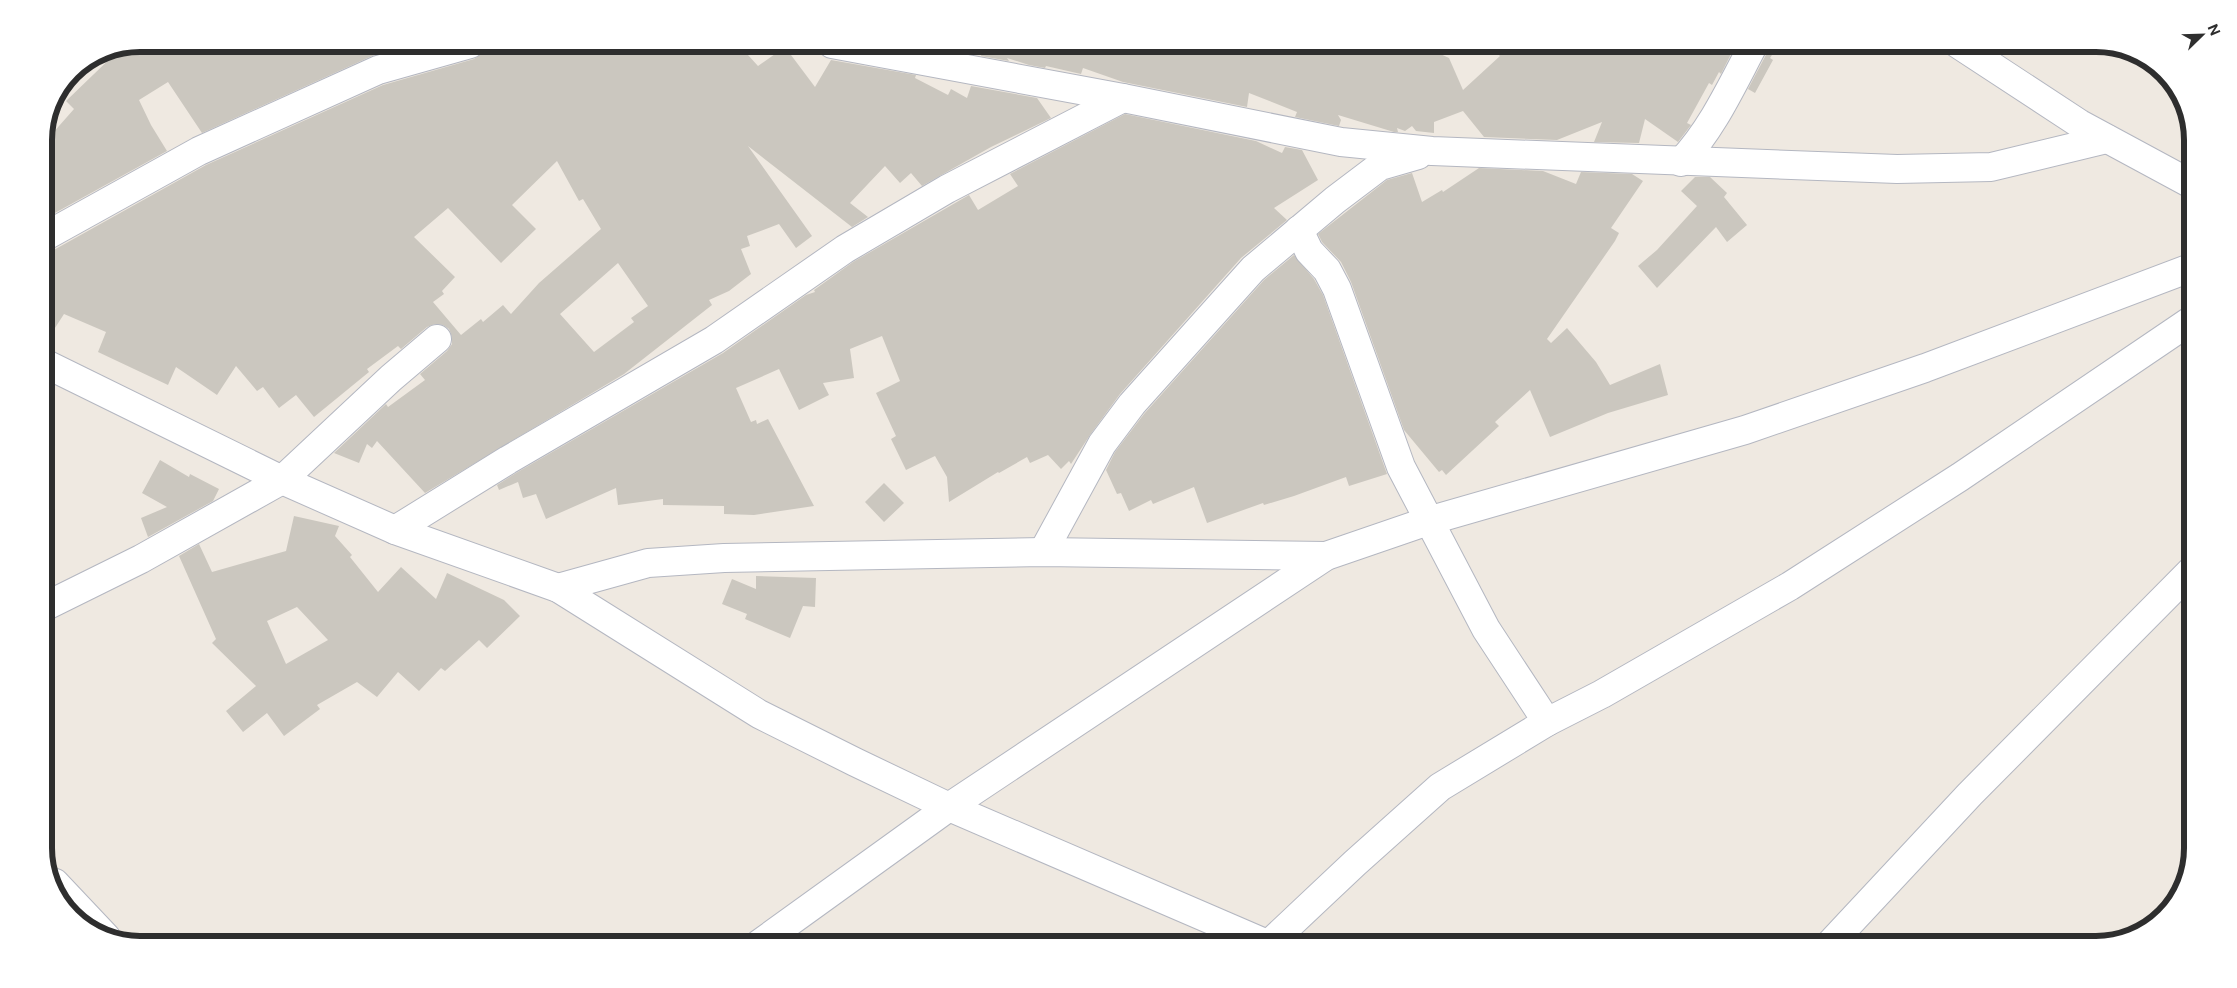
<svg xmlns="http://www.w3.org/2000/svg" width="2237" height="988" font-family="'Public Sans',sans-serif">
  <style>
    .building { fill: #cbc7bf; fill-rule: evenodd }
    .lines { fill: none; stroke-linecap: round; stroke-linejoin: round }
    .minor-casing { stroke: #b4b7c1; stroke-width: 30 }
    .minor { stroke: #fff; stroke-width: 28 }
    .rim { fill: none; stroke: #2e2e2e; stroke-width: 6 }
  </style>
  <rect width="100%" height="100%" fill="#efe9e1"/>
  <!-- building -->
  <g class="building">
    <path d="M141 44H271L278 51 285 44H413L372 56 202 133 168 82 139 100 151 125 167 151 44 219V143L74 109 66 101 122 47Z"/>
    <path d="M485 44H649L652 52 665 44H738L758 66 785 47 815 87 831 60 916 75 915 78 948 95 951 89 967 98 971 86 1037 98 1051 118 991 147 922 186 911 173 900 183 885 166 850 203 868 217 852 227 748 146 812 236 796 248 779 224 747 236 750 246 741 249 751 274 729 291 709 300 712 305 624 374 425 493 377 441 372 448 367 444 359 463 334 453 386 404 388 407 425 380 420 374 447 351 452 344V337L449 329 443 325 435 324 427 327 401 349 398 346 367 369 369 372 314 417 296 395 279 408 263 387 257 391 236 366 217 395 176 367 168 385 98 352 106 332 64 314 44 345V253L52 251 206 165 383 85 474 59 481 54ZM557 161 579 201 583 199 601 229 539 283 511 314 503 305 483 322 481 319 461 335 433 302 444 294 442 291 455 277 414 237 448 208 501 263 536 229 512 205ZM618 263 648 306 631 318 634 322 594 352 560 314Z"/>
    <path d="M977 44H1389L1402 51 1405 44H1419L1449 58 1463 90 1500 56 1488 44H1736L1721 74 1719 72 1712 85 1709 83 1687 123 1691 125 1678 142 1645 119 1639 143 1594 142 1602 122 1557 140 1484 137 1463 111 1434 122V133L1416 131 1412 126 1405 131 1397 128 1398 132H1394L1338 115 1341 120 1339 126 1295 117 1297 112 1249 93 1247 107 1123 82 1083 68 1081 74 1046 66 1045 68 1029 65 1007 58 1009 61 981 56 983 50 977 48Z"/>
    <path d="M1770 44H1779L1770 58 1773 60 1755 93 1748 89 1768 51Z"/>
    <path d="M1125 114 1256 141 1282 153 1285 147 1302 150 1318 180 1274 208 1287 220 1241 258 1120 394 1090 435 1071 464 1069 461 1061 469 1048 455 1030 463 1027 457 999 473 998 472 949 502 947 477 935 456 906 470 891 439 896 436 876 393 900 381 882 336 850 349 854 378 823 383 829 395 799 410 779 369 736 388 751 422 756 420 757 424 768 419 814 506 754 515 724 514V506L663 505V499L618 505 616 488 546 519 536 494 523 498 518 482 499 490 497 485 516 473 723 353 806 295 815 292 814 290 853 262 969 195 978 210 1018 186 1010 174Z"/>
    <path d="M1479 168 1543 171 1576 184 1581 172 1632 174 1643 181 1611 228 1619 233 1615 241 1547 339 1551 343 1567 328 1596 362 1610 385 1660 364 1668 395 1608 413 1550 437 1530 390 1495 422 1499 426 1446 475 1442 470 1439 472 1404 430 1351 282 1341 262 1322 242 1318 234 1387 180 1412 173 1422 202 1442 190 1443 192Z"/>
    <path d="M1695 177H1710L1727 193 1724 197 1747 225 1727 242 1716 227 1657 288 1638 266 1657 250 1697 206 1681 191Z"/>
    <path d="M1294 255 1314 279 1323 295 1387 474 1349 486 1346 477 1294 496 1264 505 1263 503 1207 523 1194 487 1153 504 1151 500 1129 511 1121 493 1117 494 1106 470 1115 452 1144 414 1264 280Z"/>
    <path d="M160 460 189 477 190 474 219 489 213 501 148 537 141 518 167 507 142 493Z"/>
    <path d="M884 483 904 503 884 522 865 502Z"/>
    <path d="M294 516 339 526 335 536 352 555 350 557 378 592 401 567 436 599 447 573 504 600 520 616 487 648 479 640 445 671 441 668 419 691 398 672 377 697 357 682 317 705 320 709 284 736 267 713 243 732 226 711 256 686 212 643 216 639 179 556 199 544 212 572 286 551ZM297 607 328 640 286 664 267 621Z"/>
    <path d="M756 576 816 578 815 607 803 606 790 638 745 619 747 614 722 604 732 579 756 589Z"/>
  </g>
  <g class="lines">
    <defs>
      <g id="minor">
        <path d="M832 44 1123 98 1341 142 1432 151 1897 169 1991 167 2107 139"/>
        <path d="M1958 44 2080 124 2193 185"/>
        <path d="M1681 162C1713 128 1732 85 1754 44"/>
        <path d="M1299 230 1309 251 1327 270 1337 289 1401 467 1486 629 1547 722"/>
        <path d="M44 237 199 151 378 70 470 44"/>
        <path d="M44 363 282 480 395 530 558 588 759 714 855 762 949 807 1267 944"/>
        <path d="M395 530 508 460 714 340 845 249 947 189 1123 98"/>
        <path d="M1043 552 1102 444 1132 404 1253 269 1335 200 1380 166 1418 155"/>
        <path d="M558 588 648 563 724 558 1043 552 1326 556"/>
        <path d="M44 607 141 559 282 480 391 378 437 339"/>
        <path d="M55 883 106 937"/>
        <path d="M759 944 949 807 1326 556 1428 521 1745 430 1925 368 2193 267"/>
        <path d="M1269 944 1355 863 1440 787 1547 722 1602 694 1790 586 1960 477 2193 319"/>
        <path d="M1830 944 1970 794 2193 569"/>
      </g>
    </defs>
    <!-- minor casing -->
    <use href="#minor" class="minor-casing"/>
    <!-- minor -->
    <use href="#minor" class="minor"/>
  </g>
  <!-- crop -->
  <path d="M0 0H2237V988H0ZM140 52H2096A88 88 0 0 1 2184 140V848A88 88 0 0 1 2096 936H140A88 88 0 0 1 52 848V140A88 88 0 0 1 140 52Z" fill="#fff" fill-rule="evenodd"/>
  <path class="rim" d="M140 52H2096A88 88 0 0 1 2184 140V848A88 88 0 0 1 2096 936H140A88 88 0 0 1 52 848V140A88 88 0 0 1 140 52Z"/>
  <!-- north arrow -->
  <g transform="translate(2202 35) rotate(67)" stroke="#ffffff" stroke-width="4" paint-order="stroke">
  <path d="M0-4L9 19L0 12L-9 19Z" fill="#2e2e2e"/>
  <text y="-8" font-size="14" font-weight="bold" text-anchor="middle" fill="#2e2e2e">N</text>
  </g>
</svg>
